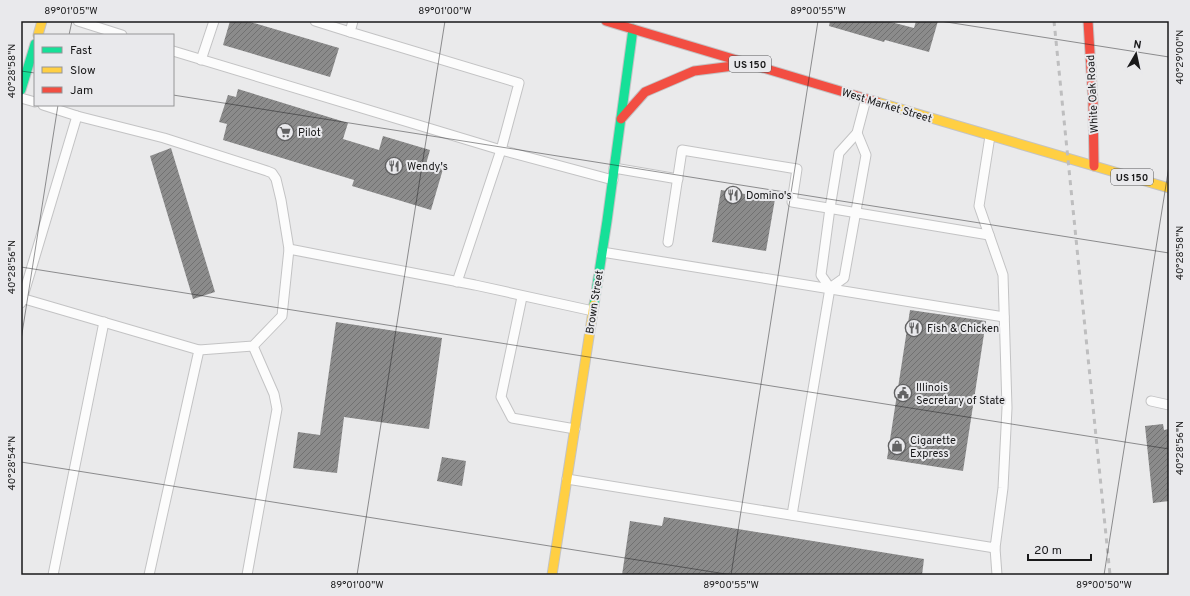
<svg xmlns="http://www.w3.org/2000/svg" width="1190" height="596" font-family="Overpass,sans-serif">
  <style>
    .building { fill: url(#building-hatch) }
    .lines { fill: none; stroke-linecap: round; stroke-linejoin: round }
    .lane-casing { stroke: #c3c3c4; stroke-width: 11 }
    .fast-casing { stroke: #c3c3c4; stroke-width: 11 }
    .slow-casing { stroke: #c3c3c4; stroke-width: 11 }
    .jam-casing { stroke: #c3c3c4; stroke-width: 11 }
    .lane { stroke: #fcfcfc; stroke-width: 9 }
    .fast { stroke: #16e098; stroke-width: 9 }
    .slow { stroke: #ffcf43; stroke-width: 9 }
    .jam { stroke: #f24e42; stroke-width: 9 }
    .rail { stroke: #bebebf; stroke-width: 3; stroke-dasharray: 5 5; stroke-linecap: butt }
    .ticks { fill: none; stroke: #19191a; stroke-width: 1; stroke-opacity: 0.45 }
    .labels { text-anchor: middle; stroke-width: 4; stroke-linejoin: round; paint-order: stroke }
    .shield { fill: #e9e9ec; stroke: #575759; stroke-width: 1 }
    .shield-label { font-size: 10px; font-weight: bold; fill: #19191a }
    .street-label { font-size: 11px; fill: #19191a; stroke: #e9e9ec }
    .poi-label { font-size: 11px; fill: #19191a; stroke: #e9e9ec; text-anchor: start }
    .neatline { fill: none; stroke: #19191a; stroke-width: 1.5 }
    .ticks-label { font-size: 10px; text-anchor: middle; fill: #19191a }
  </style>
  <defs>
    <pattern id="building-hatch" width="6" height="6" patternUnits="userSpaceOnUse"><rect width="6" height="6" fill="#8b8b8b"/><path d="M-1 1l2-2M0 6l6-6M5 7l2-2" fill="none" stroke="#717171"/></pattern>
  </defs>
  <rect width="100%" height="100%" fill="#eaeaeb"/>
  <!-- building -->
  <g class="building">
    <path d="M230 21H247L339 48 330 77 223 45Z"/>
    <path d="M830 21H887L914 28 916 21H938L929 52 885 40 884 42 829 26Z"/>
    <path d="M238 89 348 123 343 139 379 150 383 136 430 150 426 164 443 169 431 210 352 186 354 180 223 140 227 124 219 122 228 95 236 97Z"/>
    <path d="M171 148 215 292 193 299 150 156Z"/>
    <path d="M721 190 775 199 766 251 712 242Z"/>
    <path d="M910 310 986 321 963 471 887 459Z"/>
    <path d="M336 322 442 338 429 429 344 417 337 473 293 468 298 432 320 435Z"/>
    <path d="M1163 424 1164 430 1169 429V501L1153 503 1145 426Z"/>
    <path d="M442 457 466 461 462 486 437 481Z"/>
    <path d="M664 517 924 559 922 575H622L630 521 662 526Z"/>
  </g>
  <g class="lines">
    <defs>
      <g id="lane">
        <path d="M78 21 122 35"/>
        <path d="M315 21 350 32"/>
        <path d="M353 21 350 32 519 83 501 150 457 282"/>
        <path d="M173 51 501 150 613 180"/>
        <path d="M201 60 214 21"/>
        <path d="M21 98 35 102"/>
        <path d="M43 105 77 116 164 138 267 171 272 173 276 179 281 200 289 249 282 316 253 346 199 350"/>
        <path d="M614 168 678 179"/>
        <path d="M668 242 682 150 797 169 792 202 989 235"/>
        <path d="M289 249 475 285 593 311"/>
        <path d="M602 252 1004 317"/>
        <path d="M830 288 821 275 830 208 839 153 857 133 866 99"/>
        <path d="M522 297 501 397 512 418 575 429"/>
        <path d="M21 298 199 350 149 575"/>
        <path d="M21 303 77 116"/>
        <path d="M1151 401 1169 405"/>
        <path d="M567 479 995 548 1003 488 1007 408 1003 275 979 206 990 136"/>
        <path d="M792 515 830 288 844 278 866 155 857 133"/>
        <path d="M995 548 997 575"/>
        <path d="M53 575 104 322"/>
        <path d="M247 575 277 409 274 394 253 346"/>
      </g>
      <g id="fast">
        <path d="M21 90 35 44"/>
        <path d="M594 305 607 221 633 29"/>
      </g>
      <g id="slow">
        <path d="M38 35 42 21"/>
        <path d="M877 102 1169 188"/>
        <path d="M552 575 594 305"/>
      </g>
      <g id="jam">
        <path d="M606 21 877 102"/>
        <path d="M1088 21 1093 102 1094 166"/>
        <path d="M621 119 645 92 694 71 741 65"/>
      </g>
    </defs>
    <!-- lane casing -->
    <use href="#lane" class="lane-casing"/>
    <!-- fast casing -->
    <use href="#fast" class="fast-casing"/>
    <!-- slow casing -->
    <use href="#slow" class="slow-casing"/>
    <!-- jam casing -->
    <use href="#jam" class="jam-casing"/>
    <!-- lane -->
    <use href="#lane" class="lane"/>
    <!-- fast -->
    <use href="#fast" class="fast"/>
    <!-- slow -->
    <use href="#slow" class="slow"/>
    <!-- jam -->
    <use href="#jam" class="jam"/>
    <!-- rail -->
    <path class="rail" d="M1054 21 1110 575"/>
  </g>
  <!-- ticks -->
  <path class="ticks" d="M940 21 1169 57M69 35 72 21M21 71 35 73M173 95 1169 253M21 267 1169 449M21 340 58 105M21 462 732 575M357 575 445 21M731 575 818 21M1104 575 1169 166"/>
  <!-- icons -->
  <defs>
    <symbol id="supermarket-ring" viewBox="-11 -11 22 22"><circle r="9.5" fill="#e9e9ec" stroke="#626263" stroke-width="1.5"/><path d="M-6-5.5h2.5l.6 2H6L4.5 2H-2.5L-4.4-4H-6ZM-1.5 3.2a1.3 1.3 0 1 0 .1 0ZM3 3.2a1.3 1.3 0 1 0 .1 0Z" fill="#626263"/></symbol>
    <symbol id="restaurant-ring" viewBox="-11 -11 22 22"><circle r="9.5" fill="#e9e9ec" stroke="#626263" stroke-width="1.5"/><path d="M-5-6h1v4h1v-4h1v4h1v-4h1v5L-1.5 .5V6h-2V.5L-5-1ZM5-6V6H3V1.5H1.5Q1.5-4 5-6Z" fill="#626263"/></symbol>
    <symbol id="civic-ring" viewBox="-11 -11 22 22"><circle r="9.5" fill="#e9e9ec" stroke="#626263" stroke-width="1.5"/><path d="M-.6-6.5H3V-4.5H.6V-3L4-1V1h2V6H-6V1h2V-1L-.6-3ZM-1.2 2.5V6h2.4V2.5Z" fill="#626263"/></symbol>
    <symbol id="shop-ring" viewBox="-11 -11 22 22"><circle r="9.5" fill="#e9e9ec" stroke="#626263" stroke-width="1.5"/><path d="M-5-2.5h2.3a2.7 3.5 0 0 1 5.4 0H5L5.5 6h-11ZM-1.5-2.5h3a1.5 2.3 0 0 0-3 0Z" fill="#626263"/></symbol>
  </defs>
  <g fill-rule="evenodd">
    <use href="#supermarket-ring" x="275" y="122" width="20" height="20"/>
    <use href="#restaurant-ring" x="384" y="156" width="20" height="20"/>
    <use href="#restaurant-ring" x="723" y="185" width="20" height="20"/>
    <use href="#restaurant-ring" x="904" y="318" width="20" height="20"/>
    <use href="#civic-ring" x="893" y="383" width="20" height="20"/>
    <use href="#shop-ring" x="887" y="436" width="20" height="20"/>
  </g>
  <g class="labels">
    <!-- shield labels -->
    <g class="shield">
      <rect x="729" y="56" width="42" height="16" rx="3"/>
      <rect x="1111" y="169" width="42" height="16" rx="3"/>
    </g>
    <g class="shield-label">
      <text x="750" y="68">US 150</text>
      <text x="1132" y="181">US 150</text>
    </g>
    <!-- street labels -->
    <g class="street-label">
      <text transform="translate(1092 94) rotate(-93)" y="4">White Oak Road</text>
      <text transform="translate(887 105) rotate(17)" y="4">West Market Street</text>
      <text transform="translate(594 302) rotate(-81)" y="4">Brown Street</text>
    </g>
    <!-- poi labels -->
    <g class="poi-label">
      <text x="298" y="136">Pilot</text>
      <text x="407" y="170">Wendy's</text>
      <text x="746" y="199">Domino's</text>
      <text x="927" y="332">Fish &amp; Chicken</text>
      <text x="916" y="391">Illinois<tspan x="916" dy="13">Secretary of State</tspan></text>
      <text x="910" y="444">Cigarette<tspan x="910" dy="13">Express</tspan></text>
    </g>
  </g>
  <!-- border -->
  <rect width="1190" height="596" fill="none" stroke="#e9e9ec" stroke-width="44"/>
  <!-- legend -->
  <rect x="34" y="34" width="140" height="72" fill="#e9e9ec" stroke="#969698"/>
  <rect x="42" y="47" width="20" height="6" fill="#16e098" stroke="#969698"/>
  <text x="70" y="54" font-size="12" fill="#19191a">Fast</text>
  <rect x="42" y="67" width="20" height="6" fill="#ffcf43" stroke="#969698"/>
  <text x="70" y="74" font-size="12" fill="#19191a">Slow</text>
  <rect x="42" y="87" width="20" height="6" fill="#f24e42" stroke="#969698"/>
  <text x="70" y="94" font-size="12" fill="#19191a">Jam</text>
  <!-- north arrow -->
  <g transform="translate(1136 54) rotate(9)" stroke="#e9e9ec" stroke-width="3" paint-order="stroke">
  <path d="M0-3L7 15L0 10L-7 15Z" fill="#19191a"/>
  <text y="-6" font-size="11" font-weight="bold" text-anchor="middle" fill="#19191a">N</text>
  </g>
  <!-- scale -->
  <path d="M1028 554v6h63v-6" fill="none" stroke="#19191a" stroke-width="2"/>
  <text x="1034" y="554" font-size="12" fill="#19191a" stroke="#e9e9ec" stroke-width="3" paint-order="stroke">20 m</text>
  <rect x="22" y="22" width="1146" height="552" class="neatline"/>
  <g class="ticks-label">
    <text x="71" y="14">89°01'05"W</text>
    <text x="445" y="14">89°01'00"W</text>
    <text x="818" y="14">89°00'55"W</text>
    <text transform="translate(1179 57) rotate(-90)" y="4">40°29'00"N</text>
    <text transform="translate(11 71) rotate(-90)" y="4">40°28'58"N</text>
    <text transform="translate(1179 253) rotate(-90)" y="4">40°28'58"N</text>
    <text transform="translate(11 267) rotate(-90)" y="4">40°28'56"N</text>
    <text transform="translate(1179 448) rotate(-90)" y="4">40°28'56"N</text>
    <text transform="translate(11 463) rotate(-90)" y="4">40°28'54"N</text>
    <text x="357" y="588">89°01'00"W</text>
    <text x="731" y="588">89°00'55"W</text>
    <text x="1104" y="588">89°00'50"W</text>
  </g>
</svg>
